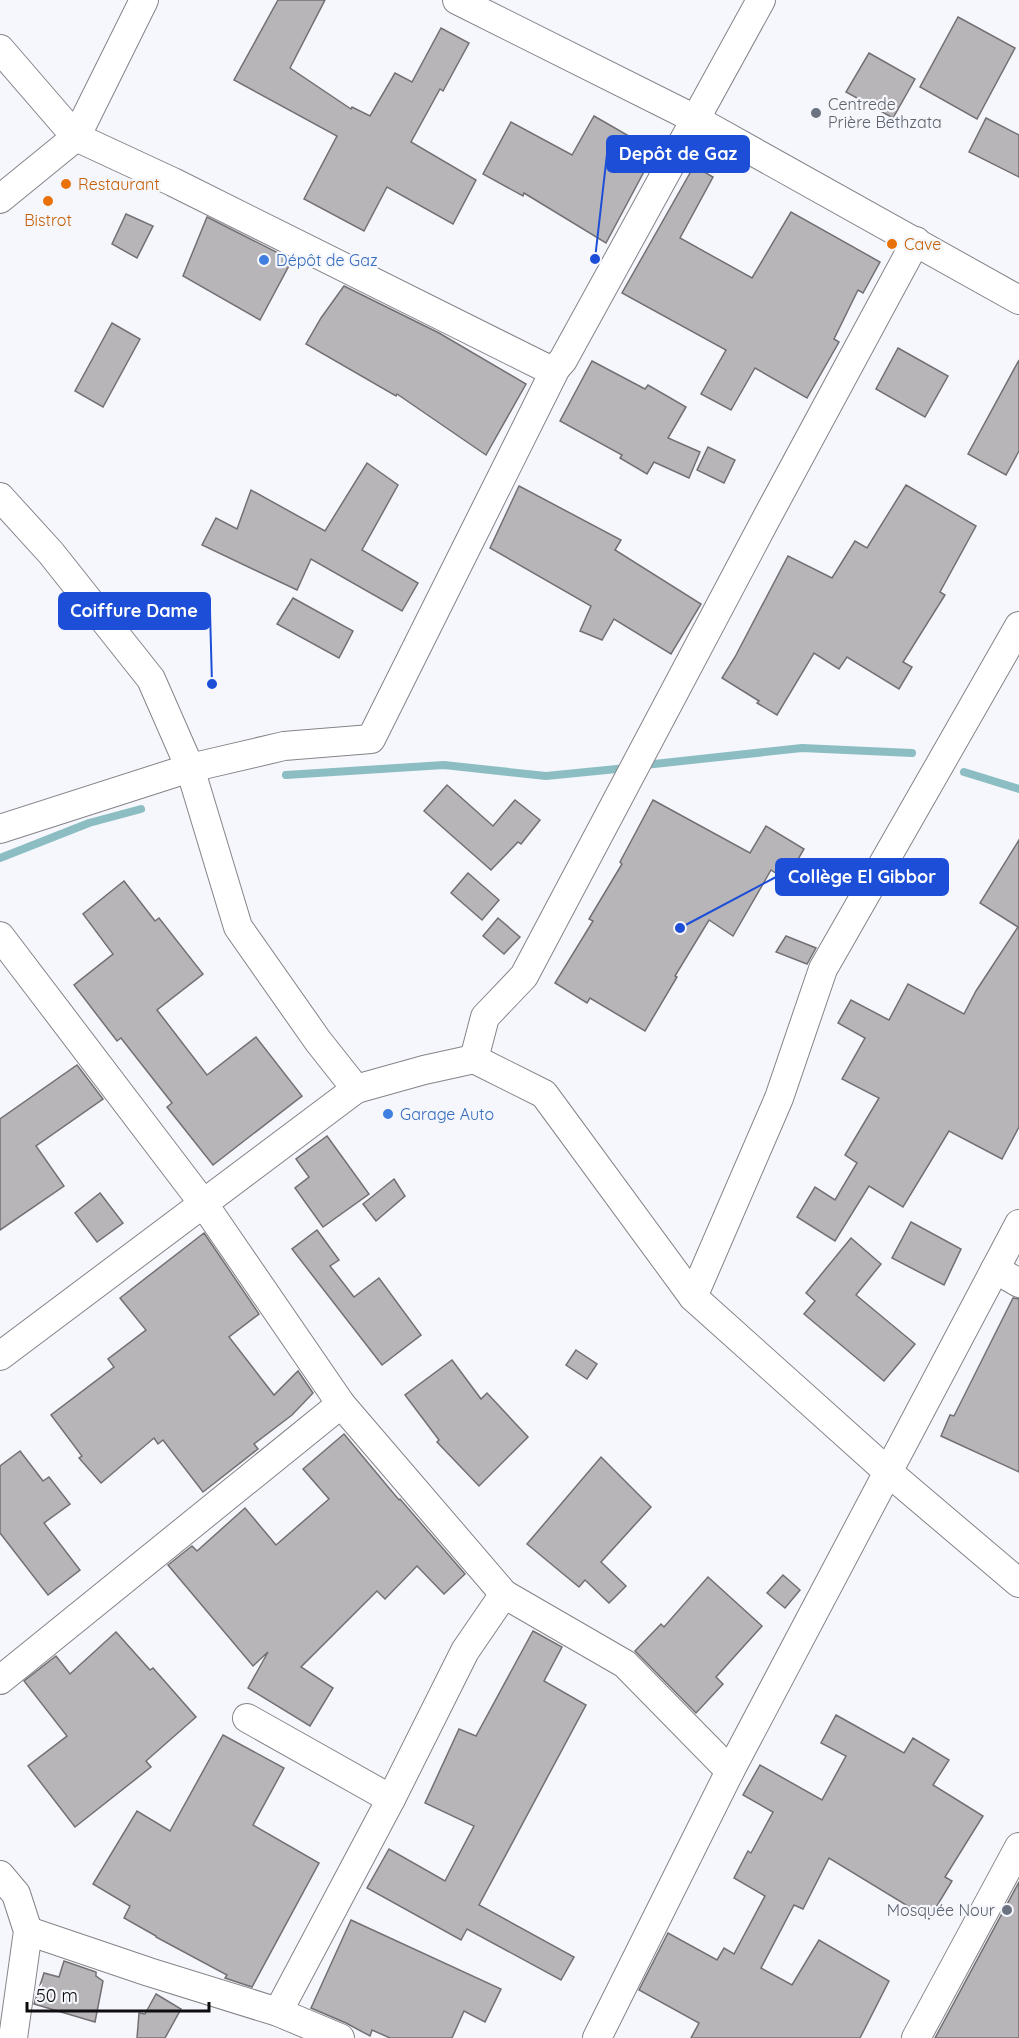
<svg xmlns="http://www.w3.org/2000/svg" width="1019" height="2038" font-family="Quicksand,sans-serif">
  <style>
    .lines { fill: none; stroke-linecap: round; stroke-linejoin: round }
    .stream { stroke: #8cbdc3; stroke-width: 8 }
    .building { fill: #b8b5b9; stroke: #737074; stroke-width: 1.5 }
    .minor-casing { stroke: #848489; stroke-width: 30 }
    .minor { stroke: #fff; stroke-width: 28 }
    .worship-dot { fill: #6b7280; stroke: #f6f7fc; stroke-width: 2 }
    .food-dot { fill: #e8710a; stroke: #f6f7fc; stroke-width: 2 }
    .shop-dot { fill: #3f7fe0; stroke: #f6f7fc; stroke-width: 2 }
    .labels { text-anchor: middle; stroke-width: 4.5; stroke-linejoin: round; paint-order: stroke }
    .worship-label { font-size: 16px; fill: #5b616d; stroke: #f6f7fc; text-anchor: start }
    .food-label { font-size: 16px; fill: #c56008; stroke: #f6f7fc; text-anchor: start }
    .shop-label { font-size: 16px; fill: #366cbe; stroke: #f6f7fc; text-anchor: start }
    .leader { fill: none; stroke: #1d4ed8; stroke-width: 2 }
    .callout-dot { fill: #1d4ed8; stroke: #f6f7fc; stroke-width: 2 }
    .callout { fill: #1d4ed8; stroke: #1d4ed8; stroke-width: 2 }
    .callout-label { font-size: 18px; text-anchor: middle; font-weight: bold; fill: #fff }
  </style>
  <rect width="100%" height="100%" fill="#f6f7fc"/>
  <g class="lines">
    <!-- stream -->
    <g class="stream">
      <path d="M645 765 802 748 912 753"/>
      <path d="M964 772 1019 789"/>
      <path d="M286 775 444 765 546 776 627 768"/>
      <path d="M0 858 89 823 141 809"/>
    </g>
  </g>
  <!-- building -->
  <g class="building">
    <path d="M278 0H325L290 68 351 109 352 107 370 116 395 73 412 82 441 28 469 43 443 91 440 89 411 142 476 180 453 224 387 187 364 231 304 199 337 136 234 80Z"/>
    <path d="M958 17 1015 48 977 119 920 87Z"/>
    <path d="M869 53 915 79 893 118 846 92Z"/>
    <path d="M594 116 655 151 606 243 524 193 523 196 483 174 511 122 572 155Z"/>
    <path d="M986 118 1019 135V177L969 152Z"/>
    <path d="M694 166 713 177 680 238 752 278 791 212 880 262 863 293 858 290 834 339 839 342 807 398 755 368 731 410 701 394 726 350 622 293Z"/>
    <path d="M126 214 153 226 137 258 112 244Z"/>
    <path d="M207 217 292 260 260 320 183 276Z"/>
    <path d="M344 286 439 333 526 384 486 455 397 394 396 396 306 344 321 318Z"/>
    <path d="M112 323 140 339 103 407 75 391Z"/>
    <path d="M898 348 948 376 925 417 876 389Z"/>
    <path d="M1019 360V451L1006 475 968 454Z"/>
    <path d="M592 361 645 389 648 385 686 407 668 438 700 452 689 478 654 462 647 474 620 458 622 455 560 421Z"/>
    <path d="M708 447 735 460 724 483 697 470Z"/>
    <path d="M367 463 398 485 362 550 418 583 402 611 311 559 297 590 202 545 216 518 237 529 251 490 325 531Z"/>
    <path d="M906 485 976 526 940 592 945 595 903 662 912 667 899 689 847 657 839 669 814 653 777 715 757 703 759 701 722 678 735 657 788 556 832 578 855 541 867 548Z"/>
    <path d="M519 486 621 540 615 550 701 604 671 654 614 619 602 640 580 631 591 606 490 548Z"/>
    <path d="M293 598 353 631 339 658 277 624Z"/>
    <path d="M447 785 493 826 515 800 540 820 521 844 518 842 491 870 424 811Z"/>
    <path d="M653 800 750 853 766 826 804 849 786 880 771 870 733 936 709 920 675 976 677 977 645 1031 590 998 587 1003 555 983 593 921 589 919 622 864 620 862Z"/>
    <path d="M1019 840V1127L1002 1159 949 1131 903 1207 869 1186 835 1241 797 1217 815 1187 835 1200 857 1163 845 1155 879 1098 842 1079 865 1038 838 1023 851 1000 889 1020 908 984 964 1014 976 991 1018 927 980 903Z"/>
    <path d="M468 873 499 900 482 920 451 893Z"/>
    <path d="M124 881 155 921 159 918 203 974 157 1010 207 1075 256 1037 302 1096 213 1165 167 1107 172 1103 121 1038 117 1041 74 985 113 954 83 914Z"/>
    <path d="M498 918 520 937 504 954 483 936Z"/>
    <path d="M786 936 816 948 807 964 776 952Z"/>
    <path d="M77 1065 103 1099 36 1146 64 1186 0 1230V1119Z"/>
    <path d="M327 1136 369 1194 323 1227 295 1188 309 1177 296 1159Z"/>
    <path d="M394 1179 405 1196 376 1221 363 1204Z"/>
    <path d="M100 1193 123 1223 97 1242 75 1213Z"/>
    <path d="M911 1222 961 1249 944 1285 892 1258Z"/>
    <path d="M317 1230 339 1260 330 1266 354 1297 379 1278 421 1335 382 1365 292 1249Z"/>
    <path d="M204 1233 259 1314 229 1337 274 1395 298 1371 313 1393 292 1415 254 1444 258 1449 203 1492 163 1440 158 1444 154 1438 101 1483 79 1458 82 1456 51 1415 114 1367 108 1359 146 1330 120 1298Z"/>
    <path d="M851 1238 881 1264 856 1295 915 1344 884 1381 804 1314 815 1301 806 1293Z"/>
    <path d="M1013 1298 1019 1299V1472L941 1436 950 1415 954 1416Z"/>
    <path d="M576 1350 597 1364 587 1379 566 1365Z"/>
    <path d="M452 1360 481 1399 487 1393 528 1437 479 1486 437 1442 439 1440 405 1395Z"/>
    <path d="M344 1434 399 1500 400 1499 465 1574 444 1594 417 1566 385 1599 377 1591 301 1667 333 1688 310 1726 248 1688 268 1652 253 1666 168 1565 192 1546 197 1551 245 1508 276 1545 329 1499 303 1469Z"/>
    <path d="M20 1451 43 1481 49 1477 70 1504 44 1523 80 1570 48 1595 0 1533V1466Z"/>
    <path d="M601 1457 651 1507 601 1562 626 1586 609 1603 585 1580 579 1587 527 1544Z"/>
    <path d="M783 1575 800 1590 785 1608 767 1593Z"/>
    <path d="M708 1577 762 1626 716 1677 723 1684 696 1713 635 1651 661 1624 664 1627Z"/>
    <path d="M533 1631 562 1647 544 1681 586 1705 479 1905 574 1957 561 1980 467 1929 461 1940 367 1888 389 1849 445 1881 474 1826 425 1803 459 1729 476 1736Z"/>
    <path d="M116 1632 150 1670 153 1668 196 1717 146 1761 151 1767 75 1827 28 1766 67 1736 24 1681 56 1656 70 1674Z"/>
    <path d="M836 1715 904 1753 913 1738 949 1760 933 1785 983 1816 945 1877 952 1881 929 1919 829 1858 803 1909 794 1905 761 1968 792 1985 819 1940 889 1981 860 2038H691L699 2023 639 1990 668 1933 717 1960 724 1948 734 1954 765 1896 734 1878 748 1851 751 1853 773 1812 743 1795 760 1765 822 1800 846 1756 821 1743Z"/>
    <path d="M223 1735 284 1768 253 1825 319 1863 252 1987 225 1978 227 1975 156 1937V1936L124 1918 130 1906 93 1884 137 1811 170 1831Z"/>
    <path d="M1019 1882V2038H935Z"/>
    <path d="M351 1920 501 1989 485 2022 464 2011 452 2038H390L372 2030 370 2036 346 2023 311 2008Z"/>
    <path d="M64 1961 96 1972V1976L103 1981 95 2022 34 2004 44 1973 59 1977Z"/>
    <path d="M156 1994 181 2009 165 2038H137L139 2013 145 2014Z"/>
  </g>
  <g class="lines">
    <defs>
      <g id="minor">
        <path d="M457 0 695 119 1019 300"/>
        <path d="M0 49 76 137 173 182 550 370 556 368 563 360 761 0"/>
        <path d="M0 199 76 137 144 0"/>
        <path d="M0 497 51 553 151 679 190 768 238 927 318 1041 356 1089 424 1070 474 1059 544 1094 693 1297 887 1471 1019 1583"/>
        <path d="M0 829 190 768 284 746 371 739 556 368"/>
        <path d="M0 936 203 1203 341 1404 504 1594 625 1664 730 1771"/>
        <path d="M474 1059 485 1017 524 976 766 519 916 241"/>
        <path d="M995 1269 1019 1283"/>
        <path d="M693 1297 779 1098 823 969 1019 626"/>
        <path d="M0 1356 356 1089"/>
        <path d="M0 1680 341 1404"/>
        <path d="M247 1718 391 1799"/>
        <path d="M0 1875 16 1894 28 1931 13 2038"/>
        <path d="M28 1931 149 1972 278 2012 340 2038"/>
        <path d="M278 2012 391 1799 465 1651 504 1594"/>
        <path d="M597 2038 730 1771 1019 1224"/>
        <path d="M916 2038 1019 1847"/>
      </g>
    </defs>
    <!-- minor casing -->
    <use href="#minor" class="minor-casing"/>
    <!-- minor -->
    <use href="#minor" class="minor"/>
  </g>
  <!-- markers -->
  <g class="worship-dot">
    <circle cx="816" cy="113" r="6"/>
    <circle cx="1007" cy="1910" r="6"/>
  </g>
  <g class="food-dot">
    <circle cx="66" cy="184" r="6"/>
    <circle cx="48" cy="201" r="6"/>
    <circle cx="892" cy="244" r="6"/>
  </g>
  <g class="shop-dot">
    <circle cx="264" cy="260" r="6"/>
    <circle cx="388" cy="1114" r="6"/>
  </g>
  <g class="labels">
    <!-- worship labels -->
    <g class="worship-label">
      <text x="828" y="110">Centrede<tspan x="828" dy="18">Prière Bethzata</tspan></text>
      <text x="995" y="1916" text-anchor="end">Mosquée Nour</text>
    </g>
    <!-- food labels -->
    <g class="food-label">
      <text x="78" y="190">Restaurant</text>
      <text x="48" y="226" text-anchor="middle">Bistrot</text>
      <text x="904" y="250">Cave</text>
    </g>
    <!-- shop labels -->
    <g class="shop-label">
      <text x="276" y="266">Dépôt de Gaz</text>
      <text x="400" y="1120">Garage Auto</text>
    </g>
  </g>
  <!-- callouts -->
  <path class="leader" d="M595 259L607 154M212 684L210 611M680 928L776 877"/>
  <g class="callout-dot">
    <circle cx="595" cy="259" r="6"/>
    <circle cx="212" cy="684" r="6"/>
    <circle cx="680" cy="928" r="6"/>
  </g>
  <g class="callout">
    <rect x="607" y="136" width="142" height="36" rx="6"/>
    <rect x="59" y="593" width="151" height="36" rx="6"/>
    <rect x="776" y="859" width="172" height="36" rx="6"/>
  </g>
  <g class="callout-label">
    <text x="678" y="160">Depôt de Gaz</text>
    <text x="134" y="617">Coiffure Dame</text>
    <text x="862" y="883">Collège El Gibbor</text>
  </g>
  <!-- scale -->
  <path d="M27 2002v9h182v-9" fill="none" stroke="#0d0d0f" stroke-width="3"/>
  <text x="36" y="2002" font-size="18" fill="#0d0d0f" stroke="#f6f7fc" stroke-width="4.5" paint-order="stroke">50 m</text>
</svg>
